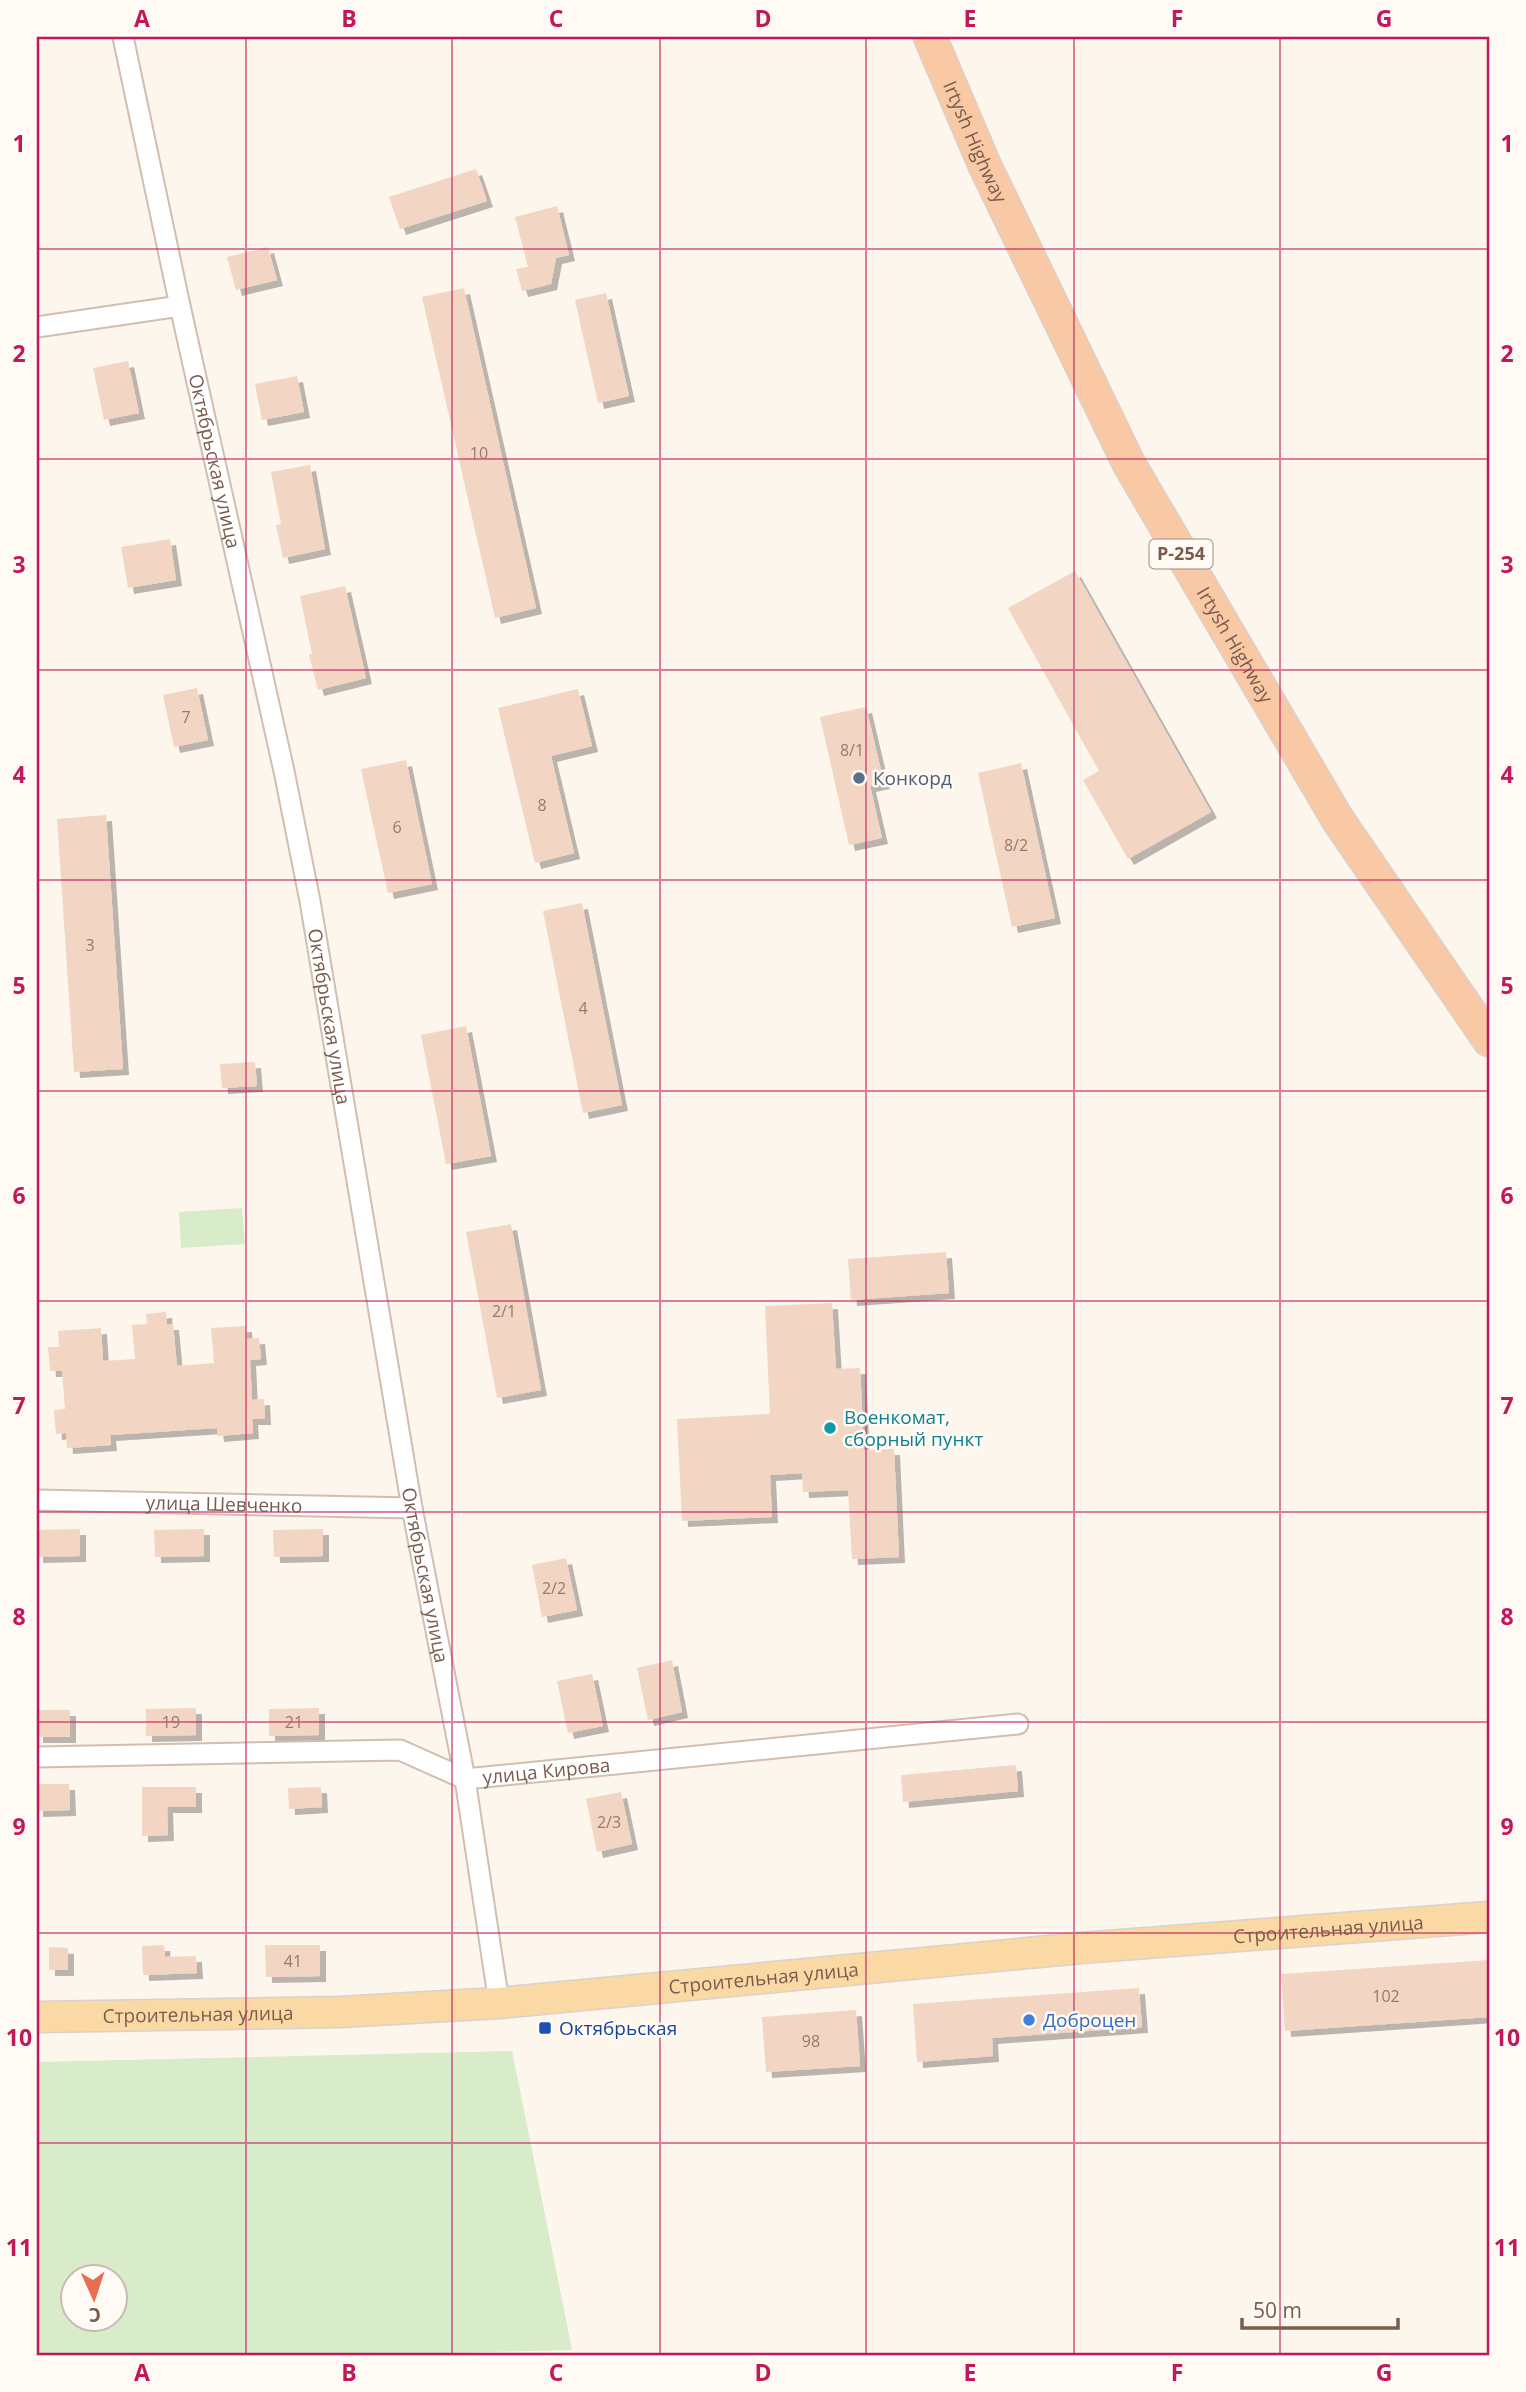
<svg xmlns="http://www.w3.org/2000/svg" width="1526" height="2392" font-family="'Open Sans',sans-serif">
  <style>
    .green { fill: #d8ecc9; fill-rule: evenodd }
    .building { fill: #f3d5c3; filter: url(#shadow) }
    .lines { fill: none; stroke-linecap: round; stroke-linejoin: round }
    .minor-casing { stroke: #d1beb0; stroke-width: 23 }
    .primary-casing { stroke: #dad1cd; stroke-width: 33 }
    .trunk-casing { stroke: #dad1cd; stroke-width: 35 }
    .minor { stroke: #fff; stroke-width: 19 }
    .primary { stroke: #fbd9a5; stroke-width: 30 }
    .trunk { stroke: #f9c8a4; stroke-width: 32 }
    .grid { fill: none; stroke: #c2185b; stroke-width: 2; stroke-opacity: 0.55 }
    .service-dot { fill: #5c6f8a; stroke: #fffaf3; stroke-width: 2.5 }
    .culture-dot { fill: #0f9aa8; stroke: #fffaf3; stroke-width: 2.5 }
    .shop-dot { fill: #3f7fe0; stroke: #fffaf3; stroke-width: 2.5 }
    .transit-dot { fill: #1a4fb4; stroke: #fffaf3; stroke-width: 2.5 }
    .labels { text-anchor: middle; stroke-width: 5; stroke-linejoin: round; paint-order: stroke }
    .number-label { font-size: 16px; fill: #987a6a }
    .shield { fill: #fffaf3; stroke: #a28b7f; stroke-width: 2 }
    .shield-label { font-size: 18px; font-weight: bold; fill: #7a5c4d }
    .street-label { font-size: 19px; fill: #7a5c4d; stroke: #fffaf3 }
    .service-label { font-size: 19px; fill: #4e5e75; stroke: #fffaf3; text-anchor: start }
    .culture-label { font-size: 19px; fill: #0d838f; stroke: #fffaf3; text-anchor: start }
    .shop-label { font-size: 19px; fill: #366cbe; stroke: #fffaf3; text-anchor: start }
    .transit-label { font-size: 19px; fill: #164399; stroke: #fffaf3; text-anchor: start }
    .neatline { fill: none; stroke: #c2185b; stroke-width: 2.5 }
    .grid-label { font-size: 23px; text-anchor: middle; font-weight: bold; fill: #c2185b }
  </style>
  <defs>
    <filter id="shadow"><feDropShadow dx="6" dy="6" stdDeviation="0" flood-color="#0004"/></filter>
  </defs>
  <rect width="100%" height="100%" fill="#fdf6ec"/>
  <!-- green -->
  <g class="green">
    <path d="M242 1208 245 1244 181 1248 179 1212Z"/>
    <path d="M512 2051 572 2350 361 2355H37V2062ZM74 2276H116V2318H74Z"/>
  </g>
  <!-- building -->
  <g class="building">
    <path d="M476 169 487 201 400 229 389 197Z"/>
    <path d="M557 206 569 255 556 258 551 284 522 291 516 269 528 267 515 217Z"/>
    <path d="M268 247 277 280 236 290 227 257Z"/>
    <path d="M464 288 536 608 495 618 422 297Z"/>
    <path d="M606 293 629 396 598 403 575 300Z"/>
    <path d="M128 361 139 413 104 420 93 368Z"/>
    <path d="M297 376 304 412 262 420 255 384Z"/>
    <path d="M310 465 325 549 283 558 276 525 281 524 271 472Z"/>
    <path d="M170 539 176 580 128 588 121 547Z"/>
    <path d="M1075 571 1211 812 1128 859 1083 780 1099 771 1008 608Z"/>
    <path d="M345 586 366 678 318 690 309 655 312 654 300 596Z"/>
    <path d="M197 688 208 740 174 747 163 695Z"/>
    <path d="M578 689 592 746 551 756 574 853 535 863 498 708Z"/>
    <path d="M866 707 884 783 870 786 882 838 849 845 820 717Z"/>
    <path d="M406 760 432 884 388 893 361 769Z"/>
    <path d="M1021 763 1055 918 1012 927 978 773Z"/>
    <path d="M106 815 123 1069 74 1072 57 819Z"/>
    <path d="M582 903 622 1105 583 1113 543 911Z"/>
    <path d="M466 1026 491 1156 446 1164 421 1035Z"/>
    <path d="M255 1062 257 1086 222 1088 220 1064Z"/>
    <path d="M511 1224 541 1390 497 1398 466 1232Z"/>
    <path d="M946 1252 949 1293 851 1300 848 1259Z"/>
    <path d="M832 1303 836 1369 860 1368 864 1450 894 1449 899 1557 852 1559 848 1490 803 1492 802 1473 770 1475 772 1517 682 1521 677 1419 770 1414 765 1306Z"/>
    <path d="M166 1312 167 1324H173L177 1366 214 1363 211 1328 246 1326 247 1339 259 1338 261 1359 250 1360 252 1400 264 1399 265 1419H252L253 1433 218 1436 217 1428 110 1435 111 1445 67 1448 66 1433 56 1434 54 1410 65 1409 62 1371H50L48 1347H59L58 1331 101 1328 103 1361 135 1359 132 1325 147 1324 146 1314Z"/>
    <path d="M80 1529V1556L37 1557V1530Z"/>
    <path d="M204 1529V1556L155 1557 154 1530Z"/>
    <path d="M323 1529V1556L274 1557 273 1530Z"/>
    <path d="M566 1558 577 1610 542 1617 532 1565Z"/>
    <path d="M672 1660 682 1712 648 1720 637 1668Z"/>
    <path d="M592 1674 603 1726 568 1733 557 1681Z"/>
    <path d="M196 1708V1735L146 1736V1709Z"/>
    <path d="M319 1708V1735L269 1736V1709Z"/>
    <rect x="37" y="1710" width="33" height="27"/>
    <path d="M1016 1765 1018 1791 903 1802 901 1775Z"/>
    <path d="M37 1784H69L70 1810 37 1811Z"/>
    <path d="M142 1787H196V1807H167L168 1835 142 1836Z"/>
    <path d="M321 1787 322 1807 289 1809 288 1788Z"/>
    <path d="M621 1792 632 1844 597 1852 586 1799Z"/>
    <path d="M164 1945 165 1957 196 1956 197 1973 143 1975 142 1946Z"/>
    <path d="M265 1945H320V1976L266 1977Z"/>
    <path d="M49 1947 68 1948V1970H49Z"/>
    <path d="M1489 1960V2017L1285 2031 1281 1974Z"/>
    <path d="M1139 1988 1142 2027 992 2038 993 2056 917 2062 913 2004Z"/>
    <path d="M856 2010 860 2066 766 2072 762 2017Z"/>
  </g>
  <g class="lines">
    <defs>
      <g id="minor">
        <path id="s1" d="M123 37 180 306 284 771 310 901 412 1508 465 1779 499 2003"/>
        <path d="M37 327 180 306"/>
        <path id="s2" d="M37 1500 412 1508"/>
        <path id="s3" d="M37 1757 400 1750 465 1779 1018 1724"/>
      </g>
      <g id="primary">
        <path id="s4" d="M37 2017 340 2012 499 2003 1081 1948 1489 1917"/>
      </g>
      <g id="trunk">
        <path id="s5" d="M930 37 985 166 1129 464 1338 820 1489 1040"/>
      </g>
    </defs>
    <!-- minor casing -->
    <use href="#minor" class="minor-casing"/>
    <!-- primary casing -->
    <use href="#primary" class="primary-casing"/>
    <!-- trunk casing -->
    <use href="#trunk" class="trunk-casing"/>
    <!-- minor -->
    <use href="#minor" class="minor"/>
    <!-- primary -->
    <use href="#primary" class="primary"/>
    <!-- trunk -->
    <use href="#trunk" class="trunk"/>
  </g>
  <!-- grid -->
  <path class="grid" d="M246 37V2355M452 37V2355M660 37V2355M866 37V2355M1074 37V2355M1280 37V2355M37 249H1489M37 459H1489M37 670H1489M37 880H1489M37 1091H1489M37 1301H1489M37 1512H1489M37 1722H1489M37 1933H1489M37 2143H1489"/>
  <!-- markers -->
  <circle class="service-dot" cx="859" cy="778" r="7"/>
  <circle class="culture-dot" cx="830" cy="1428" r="7"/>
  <circle class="shop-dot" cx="1029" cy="2020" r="7"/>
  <rect class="transit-dot" x="538" y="2021" width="14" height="14" rx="3.5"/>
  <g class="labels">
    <!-- number labels -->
    <g class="number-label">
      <text x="479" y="459">10</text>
      <text x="186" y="723">7</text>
      <text x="852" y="756">8/1</text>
      <text x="542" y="811">8</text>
      <text x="397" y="833">6</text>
      <text x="1016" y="851">8/2</text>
      <text x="90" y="951">3</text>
      <text x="583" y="1014">4</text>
      <text x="504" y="1317">2/1</text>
      <text x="554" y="1594">2/2</text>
      <text x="171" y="1728">19</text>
      <text x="294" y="1728">21</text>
      <text x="609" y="1828">2/3</text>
      <text x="293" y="1967">41</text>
      <text x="1386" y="2002">102</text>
      <text x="811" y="2047">98</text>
    </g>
    <!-- shield labels -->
    <rect class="shield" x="1149.5" y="539.5" width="63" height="29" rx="5"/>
    <g class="shield-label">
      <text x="1181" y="560">Р-254</text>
    </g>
    <!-- street labels -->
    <g class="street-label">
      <text dy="7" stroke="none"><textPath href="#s5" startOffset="114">Irtysh Highway</textPath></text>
      <text dy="7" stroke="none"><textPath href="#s1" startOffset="434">Октябрьская улица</textPath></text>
      <text dy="7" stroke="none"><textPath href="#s5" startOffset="681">Irtysh Highway</textPath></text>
      <text dy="7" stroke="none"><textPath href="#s1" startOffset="1001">Октябрьская улица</textPath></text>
      <text dy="7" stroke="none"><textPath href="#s2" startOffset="187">улица Шевченко</textPath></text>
      <text dy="7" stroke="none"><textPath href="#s1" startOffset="1568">Октябрьская улица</textPath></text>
      <text dy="7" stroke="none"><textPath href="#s3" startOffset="516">улица Кирова</textPath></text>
      <text dy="7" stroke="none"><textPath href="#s4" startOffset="1295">Строительная улица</textPath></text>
      <text dy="7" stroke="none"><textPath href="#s4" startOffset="728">Строительная улица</textPath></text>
      <text dy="7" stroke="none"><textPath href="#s4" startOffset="161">Строительная улица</textPath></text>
    </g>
    <!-- service labels -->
    <g class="service-label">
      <text x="873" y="785">Конкорд</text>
    </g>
    <!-- culture labels -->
    <g class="culture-label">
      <text x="844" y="1424">Военкомат,<tspan x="844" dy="22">сборный пункт</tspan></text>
    </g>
    <!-- shop labels -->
    <g class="shop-label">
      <text x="1043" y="2027">Доброцен</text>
    </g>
    <!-- transit labels -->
    <g class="transit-label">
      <text x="559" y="2035">Октябрьская</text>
    </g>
  </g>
  <!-- border -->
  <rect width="1526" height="2392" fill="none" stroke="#fffaf3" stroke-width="77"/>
  <!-- north arrow -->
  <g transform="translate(94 2298) rotate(177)"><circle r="33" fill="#fffaf3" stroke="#cabbb1" stroke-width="2"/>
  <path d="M0-5L12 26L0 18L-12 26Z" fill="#e76f51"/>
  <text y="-10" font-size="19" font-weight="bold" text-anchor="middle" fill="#7a5c4d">С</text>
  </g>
  <!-- scale -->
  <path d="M1242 2318v10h156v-10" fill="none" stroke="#7a5c4d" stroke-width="3.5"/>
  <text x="1253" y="2318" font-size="21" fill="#7a5c4d" stroke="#fffaf3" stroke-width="5" paint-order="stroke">50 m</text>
  <rect x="38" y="38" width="1450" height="2316" class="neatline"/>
  <g class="grid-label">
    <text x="142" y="27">A</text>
    <text x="349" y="27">B</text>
    <text x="556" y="27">C</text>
    <text x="763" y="27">D</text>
    <text x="970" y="27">E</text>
    <text x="1177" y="27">F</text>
    <text x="1384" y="27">G</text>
    <text x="19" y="152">1</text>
    <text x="1507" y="152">1</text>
    <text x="19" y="362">2</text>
    <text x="1507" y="362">2</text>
    <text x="19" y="573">3</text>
    <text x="1507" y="573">3</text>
    <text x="19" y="783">4</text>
    <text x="1507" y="783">4</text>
    <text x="19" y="994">5</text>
    <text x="1507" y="994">5</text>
    <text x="19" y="1204">6</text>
    <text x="1507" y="1204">6</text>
    <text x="19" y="1414">7</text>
    <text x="1507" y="1414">7</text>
    <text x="19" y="1625">8</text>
    <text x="1507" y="1625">8</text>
    <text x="19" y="1835">9</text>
    <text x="1507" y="1835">9</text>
    <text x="19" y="2046">10</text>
    <text x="1507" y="2046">10</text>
    <text x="19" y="2256">11</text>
    <text x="1507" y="2256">11</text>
    <text x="142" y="2381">A</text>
    <text x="349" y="2381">B</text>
    <text x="556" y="2381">C</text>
    <text x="763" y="2381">D</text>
    <text x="970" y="2381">E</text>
    <text x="1177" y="2381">F</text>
    <text x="1384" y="2381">G</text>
  </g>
</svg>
